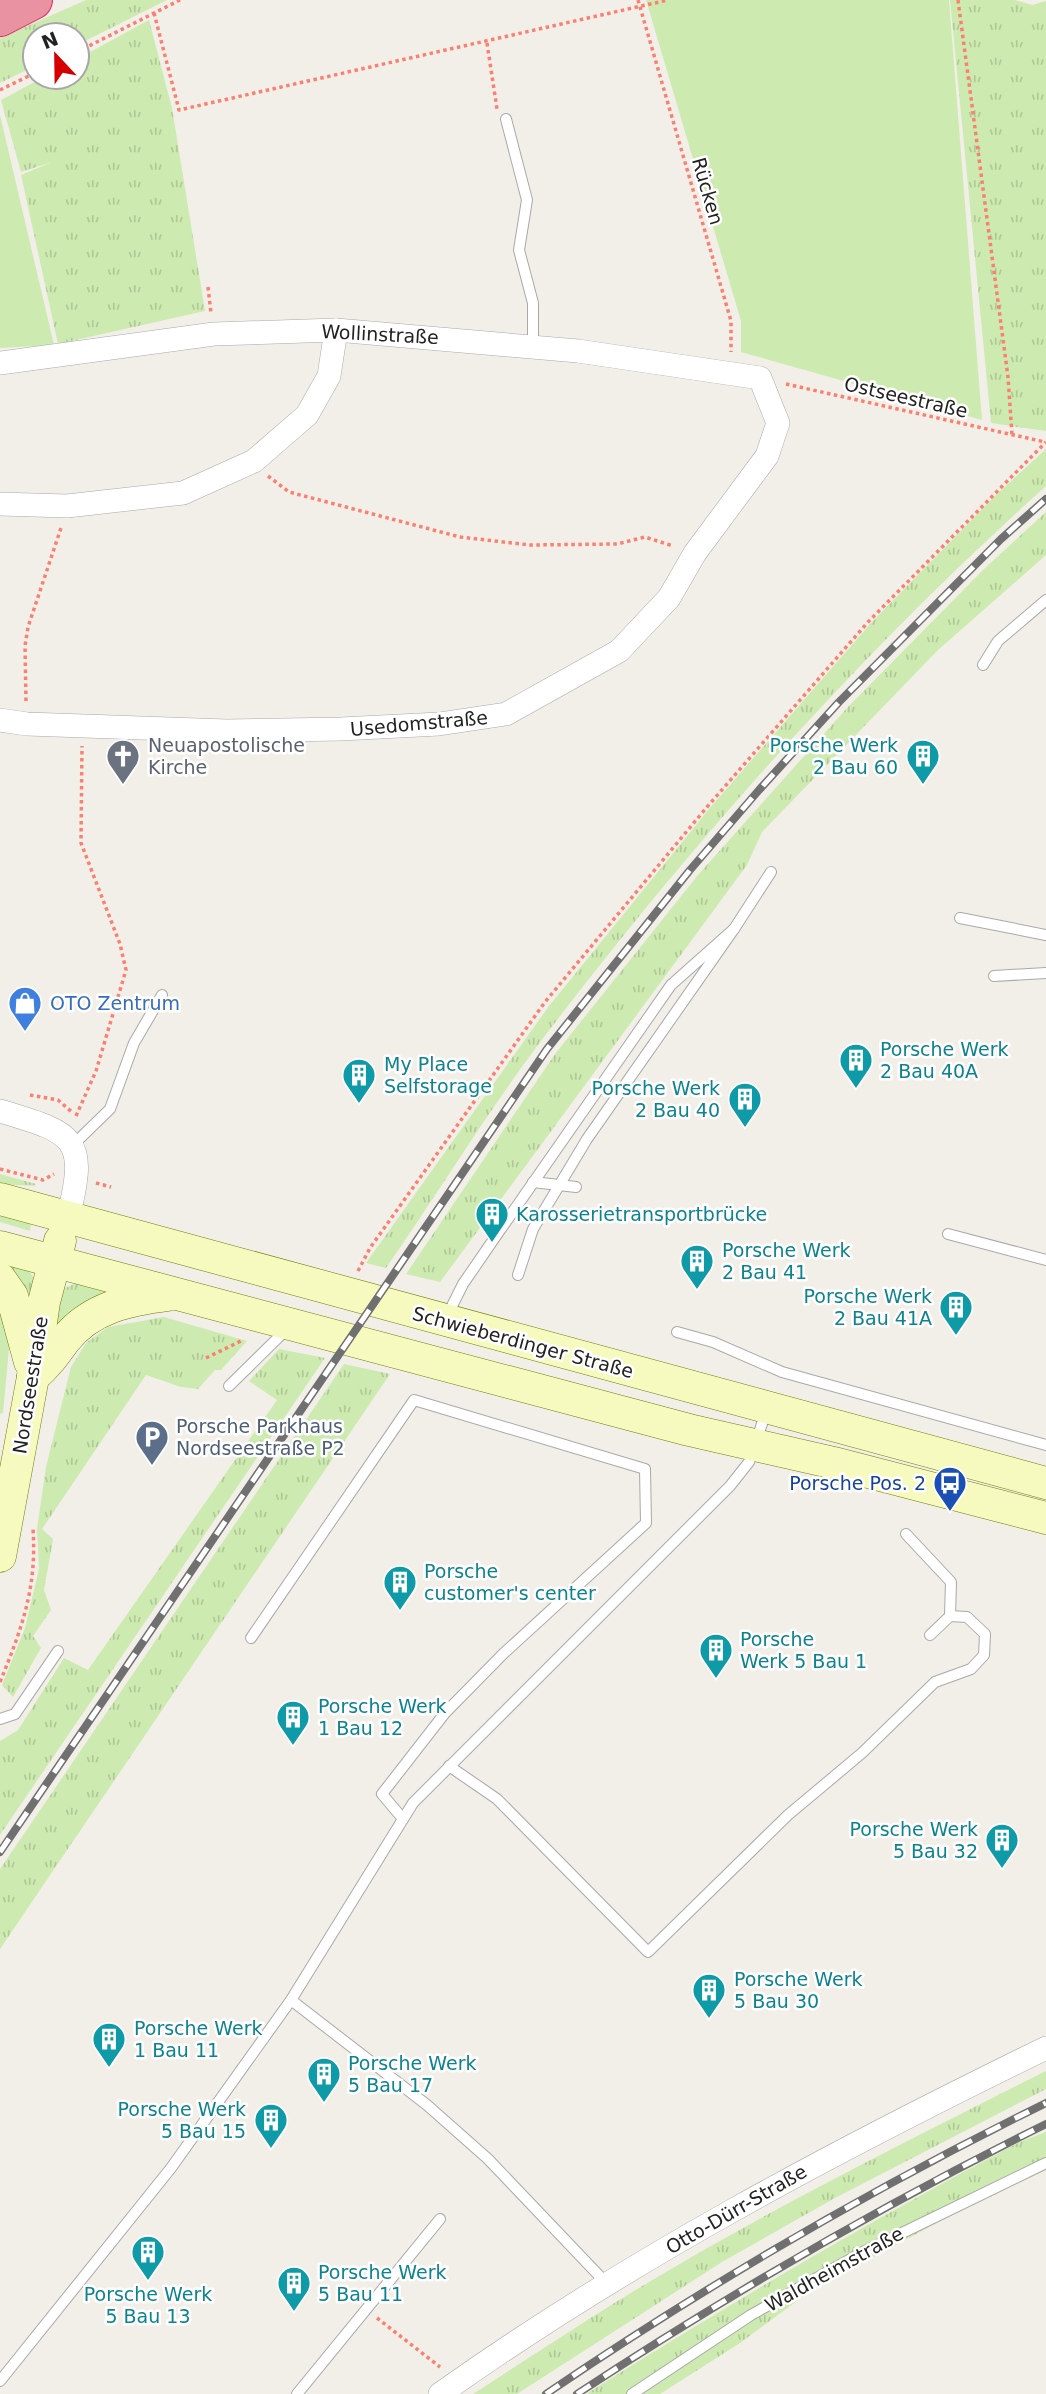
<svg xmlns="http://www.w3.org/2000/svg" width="1046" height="2394" font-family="'DejaVu Sans',sans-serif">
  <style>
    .grass { fill: url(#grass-tufts) }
    .garden { fill: #cdebb0 }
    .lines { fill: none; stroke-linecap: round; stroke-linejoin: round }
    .lane-casing { stroke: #a9a9a9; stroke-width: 12 }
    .street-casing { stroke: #a9a9a9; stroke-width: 24 }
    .secondary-casing { stroke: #707d05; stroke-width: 33 }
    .highway-casing { stroke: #dc2a67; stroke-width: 40 }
    .path { stroke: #fa8072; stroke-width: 3.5; stroke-dasharray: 3.5 3.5; stroke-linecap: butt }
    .lane { stroke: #fff; stroke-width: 10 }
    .street { stroke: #fff; stroke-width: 23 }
    .secondary { stroke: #f7fabf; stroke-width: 32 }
    .highway { stroke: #e892a2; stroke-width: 38 }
    .rail-casing { stroke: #707070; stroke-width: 8 }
    .rail { stroke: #fff; stroke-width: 5; stroke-dasharray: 16; stroke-linecap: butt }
    .labels { text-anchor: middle; stroke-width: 5; stroke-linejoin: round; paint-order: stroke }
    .street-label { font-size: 19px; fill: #222; stroke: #fff }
    .worship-label { font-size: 19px; fill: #5b616d; stroke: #fff; text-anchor: start }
    .culture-label { font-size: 19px; fill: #0d838f; stroke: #fff; text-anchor: start }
    .shop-label { font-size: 19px; fill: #366cbe; stroke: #fff; text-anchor: start }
    .service-label { font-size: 19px; fill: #4e5e75; stroke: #fff; text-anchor: start }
    .transit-label { font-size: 19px; fill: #164399; stroke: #fff; text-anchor: end }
  </style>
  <defs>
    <pattern id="grass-tufts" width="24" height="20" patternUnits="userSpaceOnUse" patternTransform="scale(1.75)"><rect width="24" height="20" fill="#cdebb0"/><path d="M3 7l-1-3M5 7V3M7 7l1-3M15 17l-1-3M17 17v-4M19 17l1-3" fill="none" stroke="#b0c997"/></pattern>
  </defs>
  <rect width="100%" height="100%" fill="#f2efe9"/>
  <!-- grass -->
  <g class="grass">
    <path d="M86 0H167L77 45V35H35V66L0 83V38Z"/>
    <path d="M950 0H1015L1032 5 1046 1V431L991 423Z"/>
    <path d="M149 20 172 108 205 311 58 344 21 175 52 162 21 172 1 100 44 77H77V59Z"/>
    <path d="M1046 449V486C860 653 692 842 541 1041 486 1114 438 1193 386 1268L366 1263 549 1006 709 809 871 623 997 494Z"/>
    <path d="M1046 512V555L938 650 762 832 747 865 440 1282 406 1274 555 1054 698 875 847 708 984 569Z"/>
    <path d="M0 1174 36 1184 35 1186 0 1184Z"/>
    <path d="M0 1212 31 1221 30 1231 0 1222Z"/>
    <path d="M8 1262C28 1269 35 1270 35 1292L26 1293 5 1267Z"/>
    <path d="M77 1283 115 1291 52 1339 62 1289Z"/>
    <path d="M164 1317 247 1341 221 1370H215L198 1389 181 1387 146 1375 42 1529 53 1539 44 1590 51 1610 33 1636 41 1648 13 1697 2 1685 25 1628 39 1569 37 1529 46 1467 71 1367 86 1343 108 1327Z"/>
    <path d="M279 1349 325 1358 0 1835V1741L18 1730 64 1658 88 1670 277 1400 249 1381Z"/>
    <path d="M344 1364 390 1374 0 1949V1869Z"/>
    <path d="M1046 2071V2089L835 2198 722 2262 517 2394H473C521 2363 568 2332 616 2302 754 2217 901 2144 1046 2071Z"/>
    <path d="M1046 2132V2170L939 2222 813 2289 740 2343 660 2394H586C729 2304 873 2219 1022 2141Z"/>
  </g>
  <!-- garden -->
  <g class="garden">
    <path d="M646 0H949L982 420 741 352V321Z"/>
    <path d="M0 115 54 345 0 348Z"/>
    <path d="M0 1308 11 1327 3 1413 0 1414Z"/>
  </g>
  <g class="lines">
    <defs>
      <g id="lane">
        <path d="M506 119 527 200 519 250 533 303V346"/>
        <path d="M983 665 998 641 1046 600"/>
        <path d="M960 918 1046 935"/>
        <path d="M734 929 771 872"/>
        <path d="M994 976 1046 973"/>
        <path d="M73 1145 110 1109 134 1043 162 995"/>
        <path d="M533 1182 576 1187"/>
        <path d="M948 1234 1046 1260"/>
        <path d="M447 1316 463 1284 498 1233 671 985 734 929 587 1139 533 1229 518 1275"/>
        <path d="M677 1332 713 1342 782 1372 1046 1445"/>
        <path d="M229 1386 287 1329"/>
        <path d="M906 1534 951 1582 950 1616"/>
        <path d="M251 1638 414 1400 645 1469 646 1523 503 1654 445 1713 382 1794 403 1819"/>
        <path d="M0 1719 15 1714 58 1651"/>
        <path d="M449 1766 497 1799 648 1952 788 1815 862 1753 935 1682 971 1669 984 1655 985 1634 967 1617 950 1616 930 1635"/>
        <path d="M291 2000 427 2105 488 2159 607 2284"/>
        <path d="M0 2381 171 2168 291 2000 413 1803 730 1486 749 1462 767 1409"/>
        <path d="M297 2394 440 2219"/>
        <path d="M632 2394 751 2315 863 2252 1046 2163"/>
      </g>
      <g id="street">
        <path d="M0 363 214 334 336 330 578 351 760 378 778 423 767 456 695 553 669 598 619 651 506 714 439 724 341 729 227 731 27 724 0 720"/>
        <path d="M0 504 67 506 183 493 254 461 307 415 329 376 336 330"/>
        <path d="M0 1111C73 1133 89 1136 68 1217"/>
        <path d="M440 2394C630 2259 837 2150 1046 2048"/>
      </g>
      <g id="secondary">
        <path d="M0 1199 1046 1483"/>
        <path d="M0 1247 689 1430 834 1463 1046 1518"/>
        <path d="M0 1279 12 1296 30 1362"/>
        <path d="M33 1377C47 1365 55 1354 65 1340 91 1307 129 1300 168 1295"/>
        <path d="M0 1556 33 1377 44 1302 60 1241"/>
      </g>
      <path id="highway" d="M0 17 33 0"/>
    </defs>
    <!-- lane casing -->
    <use href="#lane" class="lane-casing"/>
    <!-- street casing -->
    <use href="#street" class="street-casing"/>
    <!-- secondary casing -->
    <use href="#secondary" class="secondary-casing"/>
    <!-- highway casing -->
    <use href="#highway" class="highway-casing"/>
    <!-- path -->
    <g class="path">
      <path d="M638 0 731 321V352"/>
      <path d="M958 0 1008 377 1012 435"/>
      <path d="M154 13 179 110 668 0"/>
      <path d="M487 43 497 109"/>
      <path d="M77 52 180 0"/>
      <path d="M0 90 35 73"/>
      <path d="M208 287 211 313"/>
      <path d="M786 384 1045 442"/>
      <path d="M268 476 289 492 460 537 530 545 617 544 645 537 673 546"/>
      <path d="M26 701 25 646 28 627 62 525"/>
      <path d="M30 1095 58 1100 73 1113"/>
      <path d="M76 1116 96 1071 126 970 120 944 81 843 82 746"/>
      <path d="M0 1169 43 1180 54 1174"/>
      <path d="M96 1183 111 1187"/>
      <path d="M358 1271 370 1248 545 1002 707 807 868 622 1046 442"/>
      <path d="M206 1358 243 1340"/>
      <path d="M0 1682C22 1628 37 1588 33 1529"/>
      <path d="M346 2295 354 2301"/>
      <path d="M377 2318 440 2367"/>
    </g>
    <!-- lane -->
    <use href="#lane" class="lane"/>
    <!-- street -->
    <use href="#street" class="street"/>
    <!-- secondary -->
    <use href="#secondary" class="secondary"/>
    <!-- highway -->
    <use href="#highway" class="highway"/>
    <defs>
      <g id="rail">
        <path d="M0 1852 547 1049 690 870 759 790 839 702 1001 539 1046 499"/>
        <path d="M546 2394C705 2286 873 2188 1046 2103"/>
        <path d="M577 2394C728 2295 884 2204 1046 2124"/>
      </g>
    </defs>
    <!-- rail casing -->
    <use href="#rail" class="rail-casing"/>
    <!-- rail -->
    <use href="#rail" class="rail"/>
  </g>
  <!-- icons -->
  <defs>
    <symbol id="church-pin" viewBox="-11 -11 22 30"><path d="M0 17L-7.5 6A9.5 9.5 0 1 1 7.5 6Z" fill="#6b7280" stroke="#fff"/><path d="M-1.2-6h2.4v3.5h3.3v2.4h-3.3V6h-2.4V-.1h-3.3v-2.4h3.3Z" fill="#fff"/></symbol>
    <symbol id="building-pin" viewBox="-11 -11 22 30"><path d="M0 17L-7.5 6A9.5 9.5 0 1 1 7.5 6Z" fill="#0f9aa8" stroke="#fff"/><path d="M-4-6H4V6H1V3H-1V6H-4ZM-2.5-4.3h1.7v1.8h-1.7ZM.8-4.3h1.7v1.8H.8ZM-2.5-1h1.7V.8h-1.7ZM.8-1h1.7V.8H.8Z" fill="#fff"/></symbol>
    <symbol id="shop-pin" viewBox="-11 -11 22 30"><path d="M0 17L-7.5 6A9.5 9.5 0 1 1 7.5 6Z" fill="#3f7fe0" stroke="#fff"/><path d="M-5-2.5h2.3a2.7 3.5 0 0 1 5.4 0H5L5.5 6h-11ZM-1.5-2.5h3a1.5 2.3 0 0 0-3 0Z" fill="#fff"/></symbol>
    <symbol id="parking-pin" viewBox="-11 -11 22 30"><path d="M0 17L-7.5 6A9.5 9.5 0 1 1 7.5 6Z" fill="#5c6f8a" stroke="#fff"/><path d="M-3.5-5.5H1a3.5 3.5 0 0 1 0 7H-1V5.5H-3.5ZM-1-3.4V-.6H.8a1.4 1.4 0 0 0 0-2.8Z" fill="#fff"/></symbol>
    <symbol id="bus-pin" viewBox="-11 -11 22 30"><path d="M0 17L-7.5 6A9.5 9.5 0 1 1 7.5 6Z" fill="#1a4fb4" stroke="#fff"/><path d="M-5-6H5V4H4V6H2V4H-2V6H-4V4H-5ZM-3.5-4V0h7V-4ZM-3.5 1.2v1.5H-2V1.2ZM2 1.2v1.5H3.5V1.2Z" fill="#fff"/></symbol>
  </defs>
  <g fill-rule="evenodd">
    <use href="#church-pin" x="104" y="737" width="38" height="52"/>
    <use href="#building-pin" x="904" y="737" width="38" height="52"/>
    <use href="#shop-pin" x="6" y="984" width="38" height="52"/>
    <use href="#building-pin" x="837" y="1041" width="38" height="52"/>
    <use href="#building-pin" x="340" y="1056" width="38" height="52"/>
    <use href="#building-pin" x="726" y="1080" width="38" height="52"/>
    <use href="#building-pin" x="473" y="1195" width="38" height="52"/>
    <use href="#building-pin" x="678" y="1242" width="38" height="52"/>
    <use href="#building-pin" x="937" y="1288" width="38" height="52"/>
    <use href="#parking-pin" x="133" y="1418" width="38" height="52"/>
    <use href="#bus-pin" x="931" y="1464" width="38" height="52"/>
    <use href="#building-pin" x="381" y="1563" width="38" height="52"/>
    <use href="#building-pin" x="697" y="1631" width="38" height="52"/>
    <use href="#building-pin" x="274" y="1698" width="38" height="52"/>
    <use href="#building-pin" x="983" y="1821" width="38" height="52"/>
    <use href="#building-pin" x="690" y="1971" width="38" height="52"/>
    <use href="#building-pin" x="90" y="2020" width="38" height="52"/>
    <use href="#building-pin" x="305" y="2055" width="38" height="52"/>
    <use href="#building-pin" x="252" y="2101" width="38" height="52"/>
    <use href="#building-pin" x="129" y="2233" width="38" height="52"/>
    <use href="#building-pin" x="275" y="2264" width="38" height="52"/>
  </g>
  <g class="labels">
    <!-- street labels -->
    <g class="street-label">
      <text transform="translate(708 191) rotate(74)" y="7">Rücken</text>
      <text transform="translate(380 334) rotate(3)" y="7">Wollinstraße</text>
      <text transform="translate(906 397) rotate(13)" y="7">Ostseestraße</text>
      <text transform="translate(419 723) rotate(-5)" y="7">Usedomstraße</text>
      <text transform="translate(523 1342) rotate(15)" y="7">Schwieberdinger Straße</text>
      <text transform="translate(30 1385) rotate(-81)" y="7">Nordseestraße</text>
      <text transform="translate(736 2209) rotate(-30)" y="7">Otto-Dürr-Straße</text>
      <text transform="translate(834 2269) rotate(-29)" y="7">Waldheimstraße</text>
    </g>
    <!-- worship labels -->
    <g class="worship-label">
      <text x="148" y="752">Neuapostolische<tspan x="148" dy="22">Kirche</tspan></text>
    </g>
    <!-- culture labels -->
    <g class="culture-label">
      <text x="898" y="752" text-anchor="end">Porsche Werk<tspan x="898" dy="22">2 Bau 60</tspan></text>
      <text x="880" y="1056">Porsche Werk<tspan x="880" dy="22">2 Bau 40A</tspan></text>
      <text x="384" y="1071">My Place<tspan x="384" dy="22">Selfstorage</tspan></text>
      <text x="720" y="1095" text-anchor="end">Porsche Werk<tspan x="720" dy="22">2 Bau 40</tspan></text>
      <text x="516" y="1221">Karosserietransportbrücke</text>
      <text x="722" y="1257">Porsche Werk<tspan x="722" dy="22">2 Bau 41</tspan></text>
      <text x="932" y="1303" text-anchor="end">Porsche Werk<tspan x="932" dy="22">2 Bau 41A</tspan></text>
      <text x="424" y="1578">Porsche<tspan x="424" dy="22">customer's center</tspan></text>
      <text x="740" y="1646">Porsche<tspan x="740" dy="22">Werk 5 Bau 1</tspan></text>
      <text x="318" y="1713">Porsche Werk<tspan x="318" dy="22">1 Bau 12</tspan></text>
      <text x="978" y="1836" text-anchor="end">Porsche Werk<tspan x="978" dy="22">5 Bau 32</tspan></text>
      <text x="734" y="1986">Porsche Werk<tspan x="734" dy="22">5 Bau 30</tspan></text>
      <text x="134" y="2035">Porsche Werk<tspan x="134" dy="22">1 Bau 11</tspan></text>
      <text x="348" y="2070">Porsche Werk<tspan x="348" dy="22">5 Bau 17</tspan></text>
      <text x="246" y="2116" text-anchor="end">Porsche Werk<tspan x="246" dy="22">5 Bau 15</tspan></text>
      <text x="318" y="2279">Porsche Werk<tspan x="318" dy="22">5 Bau 11</tspan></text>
      <text x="148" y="2301" text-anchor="middle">Porsche Werk<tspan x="148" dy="22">5 Bau 13</tspan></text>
    </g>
    <!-- shop labels -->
    <g class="shop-label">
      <text x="50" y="1010">OTO Zentrum</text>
    </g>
    <!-- service labels -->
    <g class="service-label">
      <text x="176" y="1433">Porsche Parkhaus<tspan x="176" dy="22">Nordseestraße P2</tspan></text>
    </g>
    <!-- transit labels -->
    <g class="transit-label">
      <text x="926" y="1490">Porsche Pos. 2</text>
    </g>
  </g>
  <!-- north arrow -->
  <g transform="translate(56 56) rotate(338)"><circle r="33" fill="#ffffff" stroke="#a7a7a7" stroke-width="2"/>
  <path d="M0-5L12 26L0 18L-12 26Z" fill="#d40000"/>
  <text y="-10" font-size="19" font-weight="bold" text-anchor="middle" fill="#222222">N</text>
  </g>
</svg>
